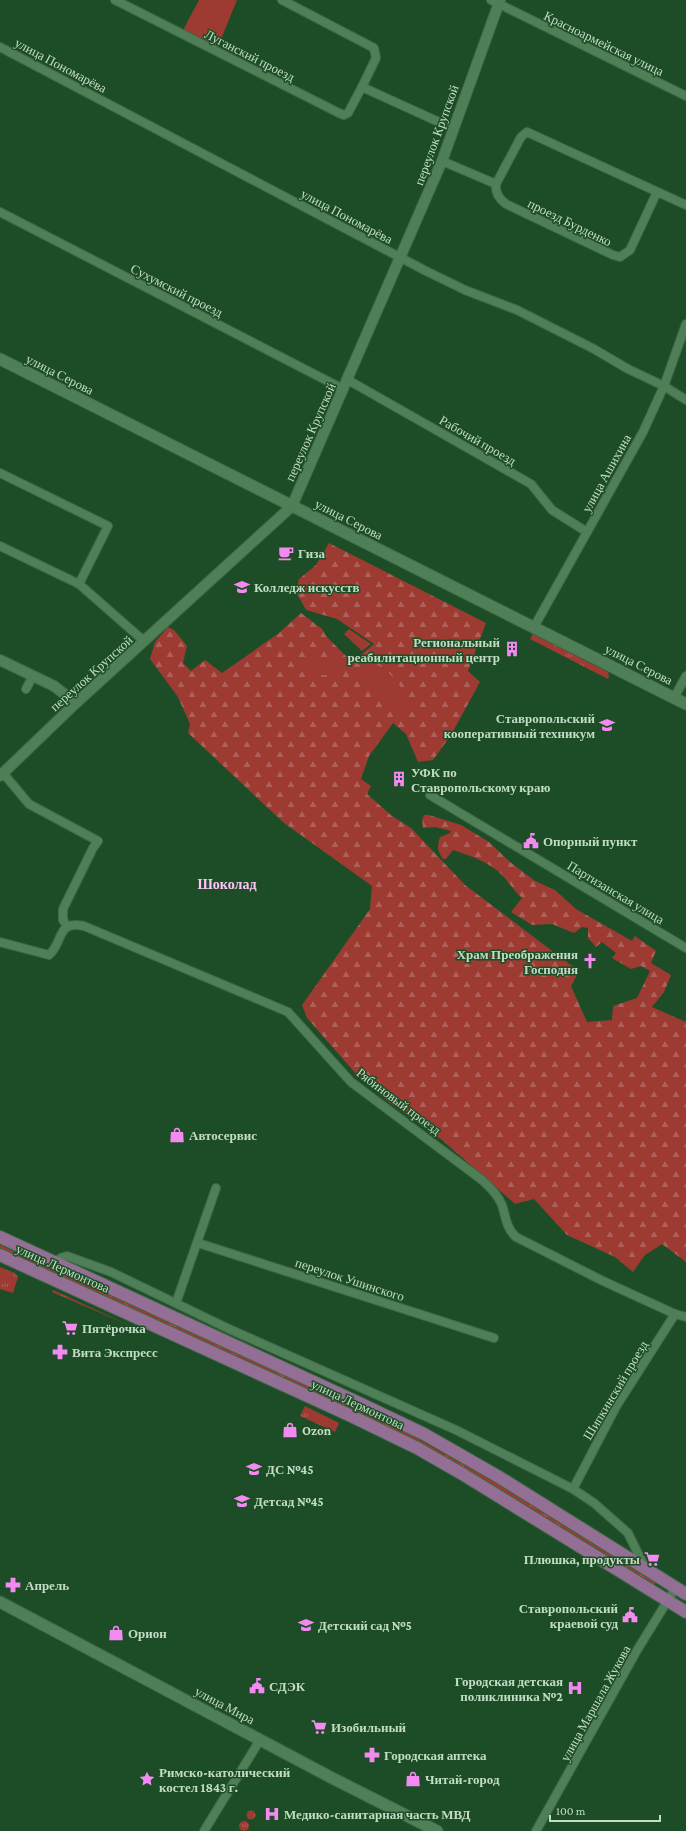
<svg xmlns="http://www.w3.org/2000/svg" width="686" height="1831" font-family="'Crimson Pro',serif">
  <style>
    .grass { fill: url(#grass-tufts) }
    .forest { fill: url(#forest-firs) }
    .park { fill: #9d3a32 }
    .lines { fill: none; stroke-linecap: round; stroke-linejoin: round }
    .minor-casing { stroke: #3e6847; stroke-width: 10 }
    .tertiary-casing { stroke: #3e6847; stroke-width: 12 }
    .secondary-casing { stroke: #3e6847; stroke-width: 13 }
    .primary-casing { stroke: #3e6847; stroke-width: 14 }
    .minor { stroke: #4f7f56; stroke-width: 8 }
    .tertiary { stroke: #4f7f56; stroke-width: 10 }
    .secondary { stroke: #4f7f56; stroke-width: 11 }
    .primary { stroke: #936f95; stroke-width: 12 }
    .labels { text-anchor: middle; stroke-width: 3; stroke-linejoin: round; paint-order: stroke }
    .street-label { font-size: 13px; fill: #c2dcc5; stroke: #1d4d26 }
    .poi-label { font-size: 13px; font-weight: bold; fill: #c2dcc5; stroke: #1d4d26; text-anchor: start }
    .neighbourhood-label { font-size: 14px; font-weight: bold; fill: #ffc3fc; stroke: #1d4d26 }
  </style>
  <defs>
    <pattern id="grass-tufts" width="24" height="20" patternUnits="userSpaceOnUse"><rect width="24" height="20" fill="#9d3a32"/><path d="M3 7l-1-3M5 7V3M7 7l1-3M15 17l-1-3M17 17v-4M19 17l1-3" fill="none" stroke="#ad5f58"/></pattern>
    <pattern id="forest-firs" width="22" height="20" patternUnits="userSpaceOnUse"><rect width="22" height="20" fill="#9d3a32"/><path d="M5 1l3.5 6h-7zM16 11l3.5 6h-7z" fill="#ad5f58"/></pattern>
  </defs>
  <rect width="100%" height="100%" fill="#1d4d26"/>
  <!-- grass -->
  <g class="grass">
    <path d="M533 634 608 672 609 676 608 679 530 639Z"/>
    <path d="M0 1245 393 1425 496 1483 656 1583 654 1585 494 1486 419 1443 353 1410 0 1248Z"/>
    <path d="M0 1267 15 1273 18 1277 13 1293 0 1289Z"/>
    <path d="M53 1290 131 1326 52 1292Z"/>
    <path d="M305 1406 339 1423 335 1432 300 1416Z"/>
    <circle cx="251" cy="1815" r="4.5"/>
    <circle cx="244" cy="1826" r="5"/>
  </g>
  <!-- forest -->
  <path class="forest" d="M329 543 486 623 468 671 480 682 451 735 433 760 418 762 406 734 393 723 369 756 361 779 371 786 367 794 392 816 411 828 465 885 576 969 577 975 571 986 587 1022 612 1020 613 1006 637 998 650 971 641 966 631 969 612 958 616 953 602 942 596 947 588 938V928L582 927 574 933 552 924 532 925 511 912 522 898C514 891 510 884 503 876 490 862 471 856 453 850L446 859H443C437 850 437 847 440 837L450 833 451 831 435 827 423 828 422 820 424 815H429L461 825 489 842 510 862 535 881 555 890 576 909 632 941 635 936 656 951 651 963 671 975 664 992 652 1007 686 1022V1262L662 1244 645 1255 633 1272 615 1257 567 1235 534 1199 515 1204 442 1140 390 1103 357 1075 307 1018 302 1005 370 909 372 886 284 823 188 733 190 724 178 697 150 659 155 642 168 627 174 630 187 646 183 663 191 671 205 660 222 673 279 633 301 613 322 629 326 636 352 662 374 644 337 619 306 610 296 592 299 579 316 565Z"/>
  <!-- park -->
  <g class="park">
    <path d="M199 0H237L217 49 182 32Z"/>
    <path d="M349 629 371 644 362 651 344 634Z"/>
    <path d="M319 657 337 661 339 673 316 676 305 666Z"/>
    <path d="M378 665C395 677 405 687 406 708L399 716 361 672Z"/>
  </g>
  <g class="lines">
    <defs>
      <g id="minor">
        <path d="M115 0 339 113 344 115 348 113 362 87 452 128"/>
        <path d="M282 0 374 48 376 58 362 87"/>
        <path d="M491 0 686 96"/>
        <path d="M0 47 426 271 465 290 517 310 594 349 628 369 664 386 686 400"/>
        <path d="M442 161 496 184C495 193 499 199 506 204L613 255 620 257 630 250 657 192"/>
        <path d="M496 184 521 137 527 132 686 205"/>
        <path d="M0 212 343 389"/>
        <path d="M348 380 531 484 552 510 587 532"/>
        <path d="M0 473 108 526 79 584 144 641"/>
        <path d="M0 546 79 584"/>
        <path d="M534 627 643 432 664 386 686 324"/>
        <path d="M26 689 33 676"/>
        <path d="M674 698 686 676"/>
        <path d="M3 773 29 804 98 841 93 848 63 909V920L67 926"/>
        <path d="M430 795 686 948"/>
        <path d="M0 942 49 955C64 942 56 920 84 926L288 1012 351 1082 482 1180C490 1187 498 1195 502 1205 506 1217 506 1228 516 1237L603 1281 675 1314 686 1317"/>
        <path d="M198 1243 494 1338"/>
        <path d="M55 1262 61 1258 67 1256 111 1272 227 1328 456 1430 573 1489 594 1503 628 1533 645 1568"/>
        <path d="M176 1303 216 1188"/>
        <path d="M573 1489 617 1405 675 1314"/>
        <path d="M204 1831 260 1740"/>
        <path d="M536 1831 636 1652 676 1587"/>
      </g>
      <g id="tertiary">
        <path d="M0 660 54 686 76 703"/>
        <path d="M0 776 76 703 292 506 442 161 500 0"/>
      </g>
      <g id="secondary">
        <path d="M0 359 686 704"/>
        <path d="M0 1602 334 1779 437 1831"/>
      </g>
      <g id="primary">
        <path d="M0 1237 357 1402 424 1434 499 1477 686 1594"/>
        <path d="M0 1255 349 1415 417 1448 464 1475 686 1612"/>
      </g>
    </defs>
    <!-- minor casing -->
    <use href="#minor" class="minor-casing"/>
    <!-- tertiary casing -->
    <use href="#tertiary" class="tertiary-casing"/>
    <!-- secondary casing -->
    <use href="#secondary" class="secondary-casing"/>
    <!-- primary casing -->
    <use href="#primary" class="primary-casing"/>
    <!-- minor -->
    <use href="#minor" class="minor"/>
    <!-- tertiary -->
    <use href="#tertiary" class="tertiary"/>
    <!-- secondary -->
    <use href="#secondary" class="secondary"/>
    <!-- primary -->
    <use href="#primary" class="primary"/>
  </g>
  <!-- icons -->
  <defs>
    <symbol id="cafe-bare" viewBox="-9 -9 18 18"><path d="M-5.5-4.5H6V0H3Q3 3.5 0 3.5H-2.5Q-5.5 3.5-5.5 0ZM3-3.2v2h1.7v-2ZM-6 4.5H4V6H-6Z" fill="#f38af1" stroke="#1d4d26" stroke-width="2.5" paint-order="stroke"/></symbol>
    <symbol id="university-bare" viewBox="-9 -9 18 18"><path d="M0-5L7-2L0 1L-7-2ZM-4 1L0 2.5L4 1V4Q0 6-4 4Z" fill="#f38af1" stroke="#1d4d26" stroke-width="2.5" paint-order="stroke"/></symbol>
    <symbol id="building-bare" viewBox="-9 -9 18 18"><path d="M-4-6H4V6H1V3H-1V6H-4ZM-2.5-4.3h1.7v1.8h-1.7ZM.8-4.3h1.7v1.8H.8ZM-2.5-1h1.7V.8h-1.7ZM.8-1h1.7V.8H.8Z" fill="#f38af1" stroke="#1d4d26" stroke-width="2.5" paint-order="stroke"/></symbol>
    <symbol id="civic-bare" viewBox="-9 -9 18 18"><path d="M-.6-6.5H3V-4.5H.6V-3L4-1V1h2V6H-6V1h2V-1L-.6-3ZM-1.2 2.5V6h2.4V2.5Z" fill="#f38af1" stroke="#1d4d26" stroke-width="2.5" paint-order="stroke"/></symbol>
    <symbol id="church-bare" viewBox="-9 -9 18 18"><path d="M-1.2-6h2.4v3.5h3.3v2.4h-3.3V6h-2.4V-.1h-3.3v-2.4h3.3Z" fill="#f38af1" stroke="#1d4d26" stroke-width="2.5" paint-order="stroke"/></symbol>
    <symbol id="shop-bare" viewBox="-9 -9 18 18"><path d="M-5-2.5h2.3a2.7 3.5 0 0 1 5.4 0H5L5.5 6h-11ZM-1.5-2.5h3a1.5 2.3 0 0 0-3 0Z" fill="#f38af1" stroke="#1d4d26" stroke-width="2.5" paint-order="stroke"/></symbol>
    <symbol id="supermarket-bare" viewBox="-9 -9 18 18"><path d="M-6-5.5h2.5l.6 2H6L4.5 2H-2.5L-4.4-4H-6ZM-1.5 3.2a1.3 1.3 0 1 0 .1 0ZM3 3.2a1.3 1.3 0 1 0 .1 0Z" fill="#f38af1" stroke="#1d4d26" stroke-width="2.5" paint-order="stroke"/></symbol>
    <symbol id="pharmacy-bare" viewBox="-9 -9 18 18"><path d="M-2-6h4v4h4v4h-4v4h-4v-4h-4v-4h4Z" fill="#f38af1" stroke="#1d4d26" stroke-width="2.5" paint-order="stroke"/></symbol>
    <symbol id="school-bare" viewBox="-9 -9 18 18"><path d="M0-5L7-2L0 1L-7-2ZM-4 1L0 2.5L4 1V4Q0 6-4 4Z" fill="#f38af1" stroke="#1d4d26" stroke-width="2.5" paint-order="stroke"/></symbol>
    <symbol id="hospital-bare" viewBox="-9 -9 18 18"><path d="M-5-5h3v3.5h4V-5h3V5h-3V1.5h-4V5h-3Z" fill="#f38af1" stroke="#1d4d26" stroke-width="2.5" paint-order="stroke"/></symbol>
    <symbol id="sight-bare" viewBox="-9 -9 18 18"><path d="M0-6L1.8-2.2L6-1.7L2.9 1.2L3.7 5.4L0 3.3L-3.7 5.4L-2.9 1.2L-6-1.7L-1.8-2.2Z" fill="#f38af1" stroke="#1d4d26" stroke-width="2.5" paint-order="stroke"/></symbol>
  </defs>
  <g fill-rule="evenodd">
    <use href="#cafe-bare" x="275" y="542" width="22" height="22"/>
    <use href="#university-bare" x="231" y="576" width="22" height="22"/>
    <use href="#building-bare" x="501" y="638" width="22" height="22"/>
    <use href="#university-bare" x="596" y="714" width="22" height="22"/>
    <use href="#building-bare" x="388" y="768" width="22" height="22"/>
    <use href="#civic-bare" x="520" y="830" width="22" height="22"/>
    <use href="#church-bare" x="579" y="950" width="22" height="22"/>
    <use href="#shop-bare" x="166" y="1124" width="22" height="22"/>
    <use href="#supermarket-bare" x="59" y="1317" width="22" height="22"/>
    <use href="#pharmacy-bare" x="49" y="1341" width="22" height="22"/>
    <use href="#shop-bare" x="279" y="1419" width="22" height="22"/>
    <use href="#school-bare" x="243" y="1458" width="22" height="22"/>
    <use href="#school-bare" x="231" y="1490" width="22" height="22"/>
    <use href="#supermarket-bare" x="641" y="1548" width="22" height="22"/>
    <use href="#pharmacy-bare" x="2" y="1574" width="22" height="22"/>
    <use href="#civic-bare" x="619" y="1604" width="22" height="22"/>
    <use href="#school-bare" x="295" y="1614" width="22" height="22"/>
    <use href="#shop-bare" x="105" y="1622" width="22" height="22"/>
    <use href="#civic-bare" x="246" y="1675" width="22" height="22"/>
    <use href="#hospital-bare" x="564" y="1677" width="22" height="22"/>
    <use href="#supermarket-bare" x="308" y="1716" width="22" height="22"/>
    <use href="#pharmacy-bare" x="361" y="1744" width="22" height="22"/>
    <use href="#sight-bare" x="136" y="1768" width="22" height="22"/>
    <use href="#shop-bare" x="402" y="1768" width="22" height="22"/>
    <use href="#hospital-bare" x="261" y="1803" width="22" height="22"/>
  </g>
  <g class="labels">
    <!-- street labels -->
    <g class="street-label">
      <text transform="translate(604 43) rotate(26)" y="5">Красноармейская улица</text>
      <text transform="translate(250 55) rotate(27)" y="5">Луганский проезд</text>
      <text transform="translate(61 65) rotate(28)" y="5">улица Пономарёва</text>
      <text transform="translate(436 135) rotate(-70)" y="5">переулок Крупской</text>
      <text transform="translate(347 216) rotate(28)" y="5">улица Пономарёва</text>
      <text transform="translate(570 222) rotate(26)" y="5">проезд Бурденко</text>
      <text transform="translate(177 290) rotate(27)" y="5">Сухумский проезд</text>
      <text transform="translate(60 374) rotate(27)" y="5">улица Серова</text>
      <text transform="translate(310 432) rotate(-66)" y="5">переулок Крупской</text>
      <text transform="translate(478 440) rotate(30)" y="5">Рабочий проезд</text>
      <text transform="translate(606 473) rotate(-61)" y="5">улица Ашихина</text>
      <text transform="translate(349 519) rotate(27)" y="5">улица Серова</text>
      <text transform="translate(639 664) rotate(27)" y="5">улица Серова</text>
      <text transform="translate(91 673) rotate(-42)" y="5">переулок Крупской</text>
      <text transform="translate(616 892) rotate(31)" y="5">Партизанская улица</text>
      <text transform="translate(399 1101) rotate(37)" y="5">Рябиновый проезд</text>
      <text transform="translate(63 1268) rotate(24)" y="5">улица Лермонтова</text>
      <text transform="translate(350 1279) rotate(18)" y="5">переулок Ушинского</text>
      <text transform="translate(615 1390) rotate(-59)" y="5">Шипкинский проезд</text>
      <text transform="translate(358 1404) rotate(25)" y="5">улица Лермонтова</text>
      <text transform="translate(595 1703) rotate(-61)" y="5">улица Маршала Жукова</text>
      <text transform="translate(225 1705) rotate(28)" y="5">улица Мира</text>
    </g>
    <!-- poi labels -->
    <g class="poi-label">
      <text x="298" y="558">Гиза</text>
      <text x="254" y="592">Колледж искусств</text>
      <text x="500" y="647" text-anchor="end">Региональный<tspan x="500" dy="15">реабилитационный центр</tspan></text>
      <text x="595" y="723" text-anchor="end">Ставропольский<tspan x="595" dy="15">кооперативный техникум</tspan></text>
      <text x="411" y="777">УФК по<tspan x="411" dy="15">Ставропольскому краю</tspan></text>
      <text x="543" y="846">Опорный пункт</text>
      <text x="578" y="959" text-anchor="end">Храм Преображения<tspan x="578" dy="15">Господня</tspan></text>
      <text x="189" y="1140">Автосервис</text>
      <text x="82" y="1333">Пятёрочка</text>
      <text x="72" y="1357">Вита Экспресс</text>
      <text x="302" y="1435">Ozon</text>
      <text x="266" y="1474">ДС №45</text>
      <text x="254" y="1506">Детсад №45</text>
      <text x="640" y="1564" text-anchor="end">Плюшка, продукты</text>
      <text x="25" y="1590">Апрель</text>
      <text x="618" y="1613" text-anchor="end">Ставропольский<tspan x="618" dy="15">краевой суд</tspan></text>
      <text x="318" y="1630">Детский сад №5</text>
      <text x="128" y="1638">Орион</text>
      <text x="563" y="1686" text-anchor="end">Городская детская<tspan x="563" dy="15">поликлиника №2</tspan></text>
      <text x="269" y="1691">СДЭК</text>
      <text x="331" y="1732">Изобильный</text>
      <text x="384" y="1760">Городская аптека</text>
      <text x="159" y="1777">Римско-католический<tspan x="159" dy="15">костел 1843 г.</tspan></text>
      <text x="425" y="1784">Читай-город</text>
      <text x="284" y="1819">Медико-санитарная часть МВД</text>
    </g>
    <!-- neighbourhood labels -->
    <g class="neighbourhood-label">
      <text x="227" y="889">Шоколад</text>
    </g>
  </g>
  <!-- scale -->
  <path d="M550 1815v6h110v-6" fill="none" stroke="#c2dcc5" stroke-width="2"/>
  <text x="556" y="1815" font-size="12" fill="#c2dcc5" stroke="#1d4d26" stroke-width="3" paint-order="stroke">100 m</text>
</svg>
